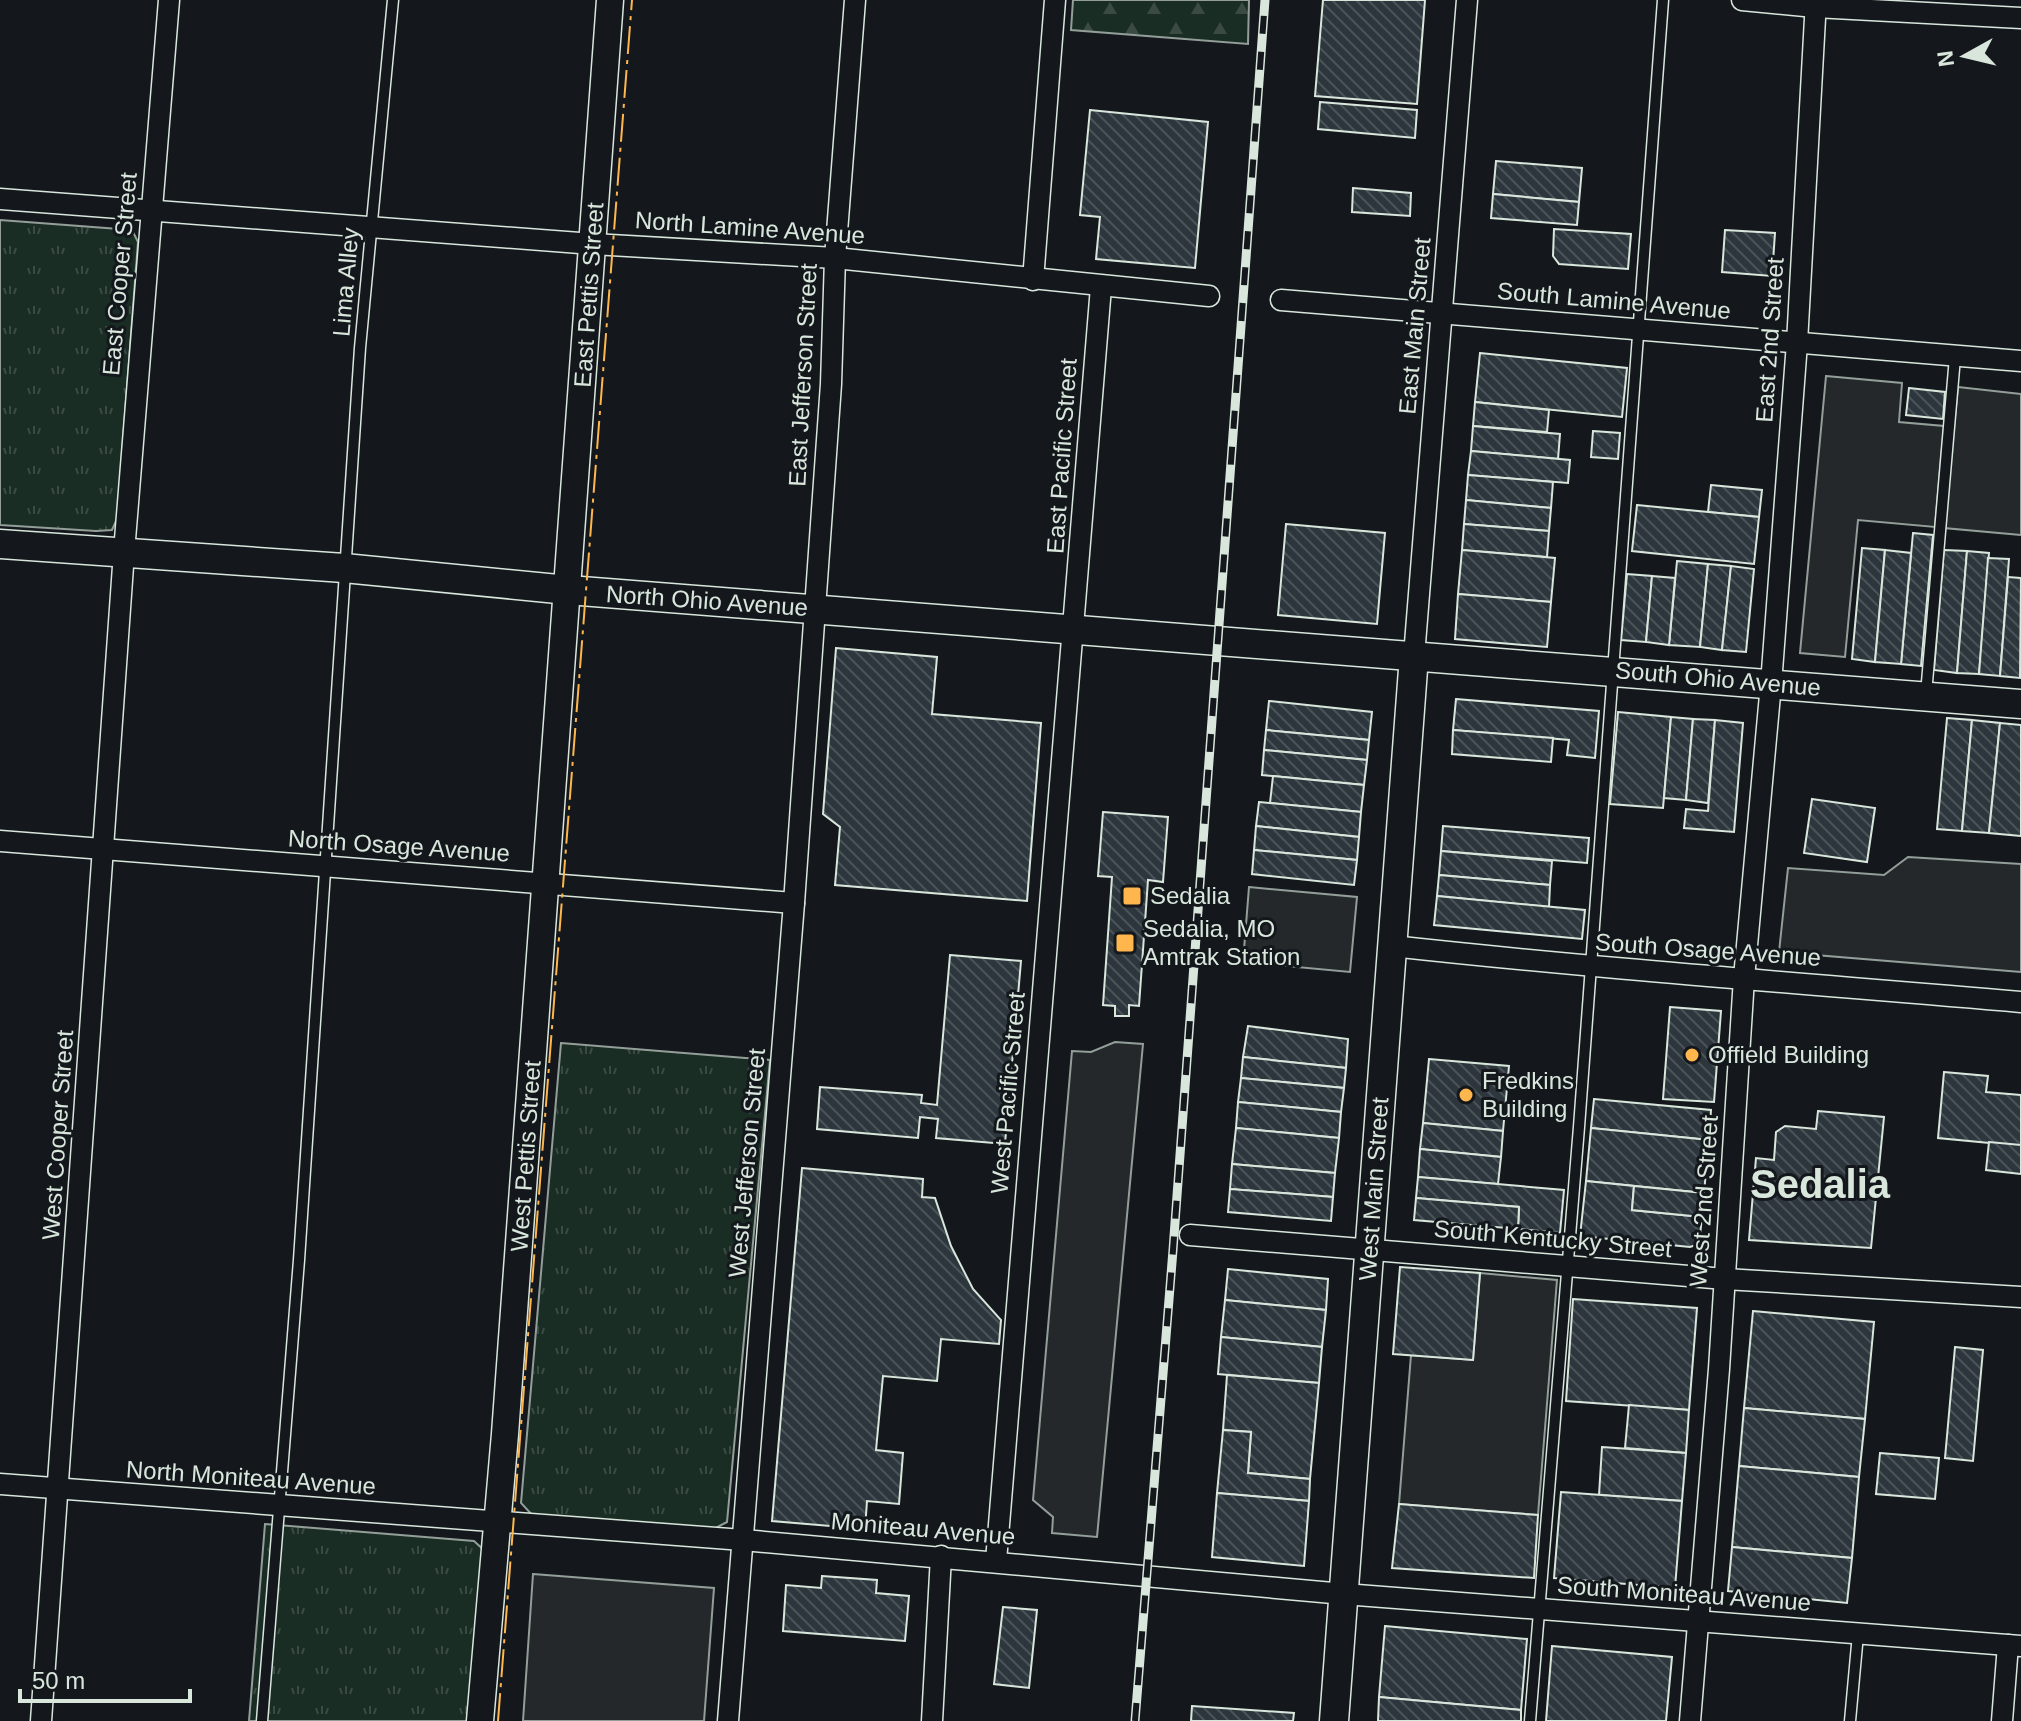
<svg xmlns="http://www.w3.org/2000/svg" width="2021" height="1721" font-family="Arial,sans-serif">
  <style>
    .grass { fill: url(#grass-tufts); stroke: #939e99; stroke-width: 2 }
    .forest { fill: url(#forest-firs); stroke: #939e99; stroke-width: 2 }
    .parking { fill: #24282b; stroke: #939e99; stroke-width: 2 }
    .building { fill: url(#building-back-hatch); stroke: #d8e6dc; stroke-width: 2 }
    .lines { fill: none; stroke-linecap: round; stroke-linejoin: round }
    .service-casing { stroke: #d8e6dc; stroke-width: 13 }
    .minor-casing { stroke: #d8e6dc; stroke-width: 23 }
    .tertiary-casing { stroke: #d8e6dc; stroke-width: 29 }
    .secondary-casing { stroke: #d8e6dc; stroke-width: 31 }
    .service { stroke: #14181c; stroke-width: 10 }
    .minor { stroke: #14181c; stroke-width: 20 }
    .tertiary { stroke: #14181c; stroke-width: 26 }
    .secondary { stroke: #14181c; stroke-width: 28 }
    .rail-casing { stroke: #d8e6dc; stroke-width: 9 }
    .rail { stroke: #14181c; stroke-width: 6; stroke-dasharray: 18; stroke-linecap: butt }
    .power { stroke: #ffb74d; stroke-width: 2; stroke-dasharray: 28 6 4 6; stroke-linecap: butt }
    .poi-dot { fill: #ffb74d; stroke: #14181c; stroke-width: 3 }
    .labels { text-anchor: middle; stroke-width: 6; stroke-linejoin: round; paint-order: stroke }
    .street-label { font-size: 24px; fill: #d8e6dc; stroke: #14181c }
    .poi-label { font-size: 24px; fill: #d8e6dc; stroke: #14181c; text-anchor: start }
    .town-label { font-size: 40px; font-weight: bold; fill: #d8e6dc; stroke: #14181c }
  </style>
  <defs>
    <pattern id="grass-tufts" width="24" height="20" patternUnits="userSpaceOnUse" patternTransform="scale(2)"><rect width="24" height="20" fill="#1a2d24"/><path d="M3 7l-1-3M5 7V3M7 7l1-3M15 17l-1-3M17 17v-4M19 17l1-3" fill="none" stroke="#3b4b43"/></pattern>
    <pattern id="forest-firs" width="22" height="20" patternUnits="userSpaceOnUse" patternTransform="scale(2)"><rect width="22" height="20" fill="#1a2d24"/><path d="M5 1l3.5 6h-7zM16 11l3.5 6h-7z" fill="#3b4b43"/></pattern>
    <pattern id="building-back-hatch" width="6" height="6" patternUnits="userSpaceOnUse" patternTransform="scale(2)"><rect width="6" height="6" fill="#2c363c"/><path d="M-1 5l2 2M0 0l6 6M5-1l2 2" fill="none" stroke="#4a5358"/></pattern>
  </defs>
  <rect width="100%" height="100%" fill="#14181c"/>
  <!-- grass -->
  <g class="grass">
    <path d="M0 220 132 230 138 242 117 519 112 530 96 531 0 525Z"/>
    <path d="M561 1043 770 1060 727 1522 706 1533 534 1517 521 1503Z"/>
    <path d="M265 1524 474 1541 486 1552 471 1721H249Z"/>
  </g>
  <!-- forest -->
  <path class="forest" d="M1073 0H1249L1248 44 1071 30Z"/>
  <!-- parking -->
  <g class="parking">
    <path d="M1826 376 1902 383 1899 422 1944 426 1935 527 1858 520 1845 657 1800 653Z"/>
    <path d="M1958 387 2021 394V535L1944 528Z"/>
    <path d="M1908 857 2021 864V972L1779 952 1788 868 1884 875Z"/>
    <path d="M1249 887 1357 897 1350 972 1243 962Z"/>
    <path d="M1115 1042 1143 1044 1097 1537 1052 1533 1053 1517 1033 1500 1072 1051 1091 1052Z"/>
    <path d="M1480 1273 1557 1280 1538 1515 1399 1504 1411 1355 1473 1360Z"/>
    <path d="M533 1574 714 1588 704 1721H523Z"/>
  </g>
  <!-- building -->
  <g class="building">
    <path d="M1323 0H1425L1417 104 1315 96Z"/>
    <path d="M1320 102 1417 110 1415 138 1318 129Z"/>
    <path d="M1090 110 1208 122 1195 268 1096 259 1100 217 1080 215Z"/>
    <path d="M1496 161 1582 168 1579 202 1493 194Z"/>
    <path d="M1353 188 1411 193 1410 216 1352 212Z"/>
    <path d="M1493 194 1579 202 1577 225 1491 218Z"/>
    <path d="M1554 229 1631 234 1628 269 1559 264 1553 256Z"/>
    <path d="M1725 230 1775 233 1772 276 1722 272Z"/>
    <path d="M1480 353 1627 368 1622 417 1475 402Z"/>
    <path d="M1909 388 1945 392 1943 419 1906 415Z"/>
    <path d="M1475 402 1549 410 1547 432 1473 426Z"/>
    <path d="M1473 426 1560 434 1558 459 1471 451Z"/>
    <path d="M1593 431 1620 433 1618 459 1591 457Z"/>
    <path d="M1471 451 1570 460 1568 483 1468 475Z"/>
    <path d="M1468 475 1553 482 1551 508 1466 500Z"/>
    <path d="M1711 485 1762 490 1759 517 1708 512Z"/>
    <path d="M1466 500 1551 508 1549 531 1464 524Z"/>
    <path d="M1637 505 1759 517 1754 564 1632 551Z"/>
    <path d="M1286 524 1385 533 1377 624 1278 615Z"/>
    <path d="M1464 524 1549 531 1547 557 1462 550Z"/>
    <path d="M1913 533 1933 535 1921 666 1901 664Z"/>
    <path d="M1862 548 1885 550 1875 662 1852 659Z"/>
    <path d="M1462 550 1555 558 1551 602 1458 594Z"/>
    <path d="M1885 550 1911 553 1901 664 1875 662Z"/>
    <path d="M1944 550 1967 551 1957 673 1934 670Z"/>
    <path d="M1967 551 1989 553 1979 674 1957 673Z"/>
    <path d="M1988 558 2009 559 2000 676 1979 674Z"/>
    <path d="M1677 561 1708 564 1700 647 1669 645Z"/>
    <path d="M1708 564 1731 566 1722 650 1700 647Z"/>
    <path d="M1731 566 1754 569 1746 652 1722 650Z"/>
    <path d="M1627 574 1652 576 1646 642 1621 640Z"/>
    <path d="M1652 576 1675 578 1669 645 1646 642Z"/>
    <path d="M2008 577 2021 578 2020 678 2000 676Z"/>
    <path d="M1458 594 1551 602 1547 647 1455 639Z"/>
    <path d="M836 648 937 657 932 714 1041 723 1027 901 835 885 840 827 823 814Z"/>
    <path d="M1456 699 1599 711 1595 758 1567 755 1569 740 1453 730Z"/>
    <path d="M1269 701 1372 712 1369 740 1266 730Z"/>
    <path d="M1618 712 1671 717 1663 808 1610 804Z"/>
    <path d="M1671 717 1693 719 1686 800 1664 798Z"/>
    <path d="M1947 718 1972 720 1962 831 1937 829Z"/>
    <path d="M1693 719 1715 720 1708 803 1686 800Z"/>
    <path d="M1715 720 1743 723 1734 832 1684 828 1686 809 1708 811Z"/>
    <path d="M1972 720 2000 723 1989 833 1962 831Z"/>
    <path d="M2000 723 2021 725V836L1989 833Z"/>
    <path d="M1266 730 1369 740 1367 760 1264 750Z"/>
    <path d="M1453 730 1553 738 1551 762 1452 754Z"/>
    <path d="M1264 750 1367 760 1364 785 1262 775Z"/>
    <path d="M1273 776 1364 785 1361 812 1270 803Z"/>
    <path d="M1812 799 1875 808 1867 862 1804 853Z"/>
    <path d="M1259 802 1361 812 1359 837 1256 826Z"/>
    <path d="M1103 812 1168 817 1163 882 1148 880 1139 1006 1129 1005V1016H1115V1006L1103 1005 1112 877 1098 876Z"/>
    <path d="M1256 826 1359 837 1357 860 1254 850Z"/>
    <path d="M1443 826 1589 838 1587 863 1441 851Z"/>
    <path d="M1254 850 1357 860 1354 885 1252 874Z"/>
    <path d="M1441 851 1552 861 1550 885 1439 875Z"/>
    <path d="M1439 875 1550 885 1549 907 1437 896Z"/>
    <path d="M1437 896 1585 910 1582 939 1434 925Z"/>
    <path d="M950 955 1021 961 1005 1144 936 1138 938 1119 920 1117 918 1138 817 1129 820 1087 922 1095 921 1103 937 1105Z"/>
    <path d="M1670 1007 1721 1011 1714 1102 1663 1099Z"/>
    <path d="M1248 1026 1348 1039 1346 1068 1243 1057Z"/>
    <path d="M1243 1057 1346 1068 1344 1088 1241 1078Z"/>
    <path d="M1429 1059 1509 1066 1503 1131 1423 1123Z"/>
    <path d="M1944 1072 1988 1076 1986 1092 2021 1095V1146L1938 1138Z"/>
    <path d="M1241 1078 1344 1088 1341 1112 1238 1102Z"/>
    <path d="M1594 1099 1711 1110 1709 1140 1591 1128Z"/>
    <path d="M1238 1102 1341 1112 1339 1138 1236 1128Z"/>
    <path d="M1818 1111 1884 1117 1871 1248 1749 1240 1756 1158 1774 1160 1776 1132 1785 1126 1816 1129Z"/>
    <path d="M1423 1123 1503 1131 1501 1157 1420 1149Z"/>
    <path d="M1236 1128 1339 1138 1335 1173 1232 1164Z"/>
    <path d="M1591 1128 1709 1140 1704 1193 1586 1181Z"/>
    <path d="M1989 1142 2021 1145V1174L1986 1170Z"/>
    <path d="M1420 1149 1501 1157 1498 1184 1418 1177Z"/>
    <path d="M1232 1164 1335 1173 1333 1197 1230 1189Z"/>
    <path d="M802 1168 923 1179 922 1197 935 1198 951 1246 973 1289 1001 1320 999 1344 941 1339 937 1381 883 1376 876 1450 903 1453 899 1504 867 1501 865 1529 772 1521Z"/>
    <path d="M1418 1177 1564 1190 1560 1233 1518 1229 1519 1207 1416 1198Z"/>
    <path d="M1586 1181 1634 1186 1632 1210 1702 1217 1699 1244 1690 1247 1580 1236Z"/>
    <path d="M1634 1186 1704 1193 1702 1217 1632 1210Z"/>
    <path d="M1230 1189 1333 1197 1331 1221 1228 1212Z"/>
    <path d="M1416 1198 1519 1207 1518 1229 1414 1220Z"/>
    <path d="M1400 1267 1480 1273 1473 1360 1393 1354Z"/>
    <path d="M1228 1269 1328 1279 1326 1310 1225 1300Z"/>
    <path d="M1573 1299 1697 1308 1689 1410 1566 1401Z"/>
    <path d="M1225 1300 1326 1310 1322 1347 1221 1337Z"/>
    <path d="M1753 1311 1874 1322 1865 1419 1744 1408Z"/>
    <path d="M1221 1337 1322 1347 1319 1383 1218 1374Z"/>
    <path d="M1955 1347 1983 1350 1973 1461 1945 1458Z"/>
    <path d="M1227 1375 1319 1383 1310 1479 1248 1473 1251 1432 1223 1430Z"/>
    <path d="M1629 1405 1689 1410 1686 1453 1625 1448Z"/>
    <path d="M1744 1408 1865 1419 1859 1477 1739 1466Z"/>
    <path d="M1223 1430 1251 1432 1248 1473 1310 1479 1309 1501 1217 1493Z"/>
    <path d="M1602 1447 1686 1453 1682 1501 1599 1495Z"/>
    <path d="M1880 1453 1939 1458 1935 1499 1876 1494Z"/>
    <path d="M1739 1466 1859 1477 1852 1558 1732 1547Z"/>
    <path d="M1561 1492 1682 1501 1675 1588 1554 1578Z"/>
    <path d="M1217 1493 1309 1501 1304 1566 1212 1557Z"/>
    <path d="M1399 1504 1538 1515 1534 1578 1392 1568Z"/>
    <path d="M1732 1547 1852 1558 1847 1603 1728 1591Z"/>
    <path d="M822 1576 877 1580 876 1593 909 1596 905 1641 783 1631 786 1585 821 1588Z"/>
    <path d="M1003 1607 1037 1610 1029 1688 994 1684Z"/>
    <path d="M1385 1626 1527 1639 1521 1710 1379 1697Z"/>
    <path d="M1552 1646 1672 1657 1666 1721H1546Z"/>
    <path d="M1379 1697 1521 1710V1721H1378Z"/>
    <path d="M1192 1706 1294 1713 1293 1721H1191Z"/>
  </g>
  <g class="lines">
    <defs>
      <g id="service">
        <path d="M1926 694 1955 357"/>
        <path d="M262 1721 299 1260 360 348 393 0"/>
        <path d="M1530 1721 1579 1127 1663 0"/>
        <path d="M1850 1721 1858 1634"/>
      </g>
      <g id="minor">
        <path d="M1742 0 1815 7 2021 18"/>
        <path d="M0 199 593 244 835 258 1209 296"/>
        <path d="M1033 280 1055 0"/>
        <path d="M1281 300 2021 361"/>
        <path d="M1414 656 1467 0"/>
        <path d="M0 841 794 903"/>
        <path d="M1392 946C1602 969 1811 984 2021 1002"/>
        <path d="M1190 1235 1725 1279 2021 1297"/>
        <path d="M0 1484 743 1540 1344 1594 2021 1646"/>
        <path d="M996 1561 1101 287"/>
        <path d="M41 1721 124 552 169 0"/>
        <path d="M728 1721 794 903 831 384 835 258 855 0"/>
        <path d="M932 1721 941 1556"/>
        <path d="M1690 1721 1719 1369 1744 978 1771 684 1797 343 1816 0"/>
        <path d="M2002 1721 2008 1645"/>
      </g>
      <path id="tertiary" d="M480 1721 505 1434 610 0"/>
      <g id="secondary">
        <path d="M0 544 344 568 568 590 2021 704"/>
        <path d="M1334 1721 1414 656"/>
      </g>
    </defs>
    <!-- service casing -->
    <use href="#service" class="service-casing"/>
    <!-- minor casing -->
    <use href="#minor" class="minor-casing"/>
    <!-- tertiary casing -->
    <use href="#tertiary" class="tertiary-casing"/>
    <!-- secondary casing -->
    <use href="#secondary" class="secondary-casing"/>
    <!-- service -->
    <use href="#service" class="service"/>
    <!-- minor -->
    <use href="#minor" class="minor"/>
    <!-- tertiary -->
    <use href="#tertiary" class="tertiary"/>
    <!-- secondary -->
    <use href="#secondary" class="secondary"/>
    <defs>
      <path id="rail" d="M1135 1721 1173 1250 1265 0"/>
    </defs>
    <!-- rail casing -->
    <use href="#rail" class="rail-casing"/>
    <!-- rail -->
    <use href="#rail" class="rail"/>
    <!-- power -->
    <path class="power" d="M498 1721 632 0"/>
  </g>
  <!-- markers -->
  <g class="poi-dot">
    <rect x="1122" y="886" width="20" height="20" rx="4"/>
    <rect x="1115" y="933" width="20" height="20" rx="4"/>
    <circle cx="1692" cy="1055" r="8"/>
    <circle cx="1466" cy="1095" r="8"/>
  </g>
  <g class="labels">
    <!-- street labels -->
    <g class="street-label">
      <text transform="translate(750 228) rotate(4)" y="8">North Lamine Avenue</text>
      <text transform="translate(120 274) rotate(-85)" y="8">East Cooper Street</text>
      <text transform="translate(346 282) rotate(-85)" y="8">Lima Alley</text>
      <text transform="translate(589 295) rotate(-86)" y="8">East Pettis Street</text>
      <text transform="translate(1614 301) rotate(5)" y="8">South Lamine Avenue</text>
      <text transform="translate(1415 326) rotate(-85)" y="8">East Main Street</text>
      <text transform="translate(1770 340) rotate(-86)" y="8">East 2nd Street</text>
      <text transform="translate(803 375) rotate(-87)" y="8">East Jefferson Street</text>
      <text transform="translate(1062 456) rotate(-86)" y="8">East Pacific Street</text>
      <text transform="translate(707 601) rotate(4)" y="8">North Ohio Avenue</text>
      <text transform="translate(1718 679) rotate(5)" y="8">South Ohio Avenue</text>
      <text transform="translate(399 846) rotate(4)" y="8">North Osage Avenue</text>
      <text transform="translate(1708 950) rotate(4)" y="8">South Osage Avenue</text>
      <text transform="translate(1008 1093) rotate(-85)" y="8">West Pacific Street</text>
      <text transform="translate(58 1135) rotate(-86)" y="8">West Cooper Street</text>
      <text transform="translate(526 1156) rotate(-86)" y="8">West Pettis Street</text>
      <text transform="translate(747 1163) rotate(-85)" y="8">West Jefferson Street</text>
      <text transform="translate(1374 1189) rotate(-86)" y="8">West Main Street</text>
      <text transform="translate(1704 1201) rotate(-86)" y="8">West 2nd Street</text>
      <text transform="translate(1553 1239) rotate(5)" y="8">South Kentucky Street</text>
      <text transform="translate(251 1478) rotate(4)" y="8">North Moniteau Avenue</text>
      <text transform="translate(923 1529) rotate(5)" y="8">Moniteau Avenue</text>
      <text transform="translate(1684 1594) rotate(4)" y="8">South Moniteau Avenue</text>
    </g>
    <!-- poi labels -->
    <g class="poi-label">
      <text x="1150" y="904">Sedalia</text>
      <text x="1143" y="937">Sedalia, MO<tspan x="1143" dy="28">Amtrak Station</tspan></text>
      <text x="1708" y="1063">Offield Building</text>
      <text x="1482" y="1089">Fredkins<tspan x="1482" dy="28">Building</tspan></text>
    </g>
    <!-- town labels -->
    <g class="town-label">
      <text x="1820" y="1198">Sedalia</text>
    </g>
  </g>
  <!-- north arrow -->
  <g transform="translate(1965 56) rotate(262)" stroke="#14181c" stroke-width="6" paint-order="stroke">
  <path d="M0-6L14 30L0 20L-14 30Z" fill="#d8e6dc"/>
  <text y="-12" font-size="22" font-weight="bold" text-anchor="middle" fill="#d8e6dc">N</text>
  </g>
  <!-- scale -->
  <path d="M20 1689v12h170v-12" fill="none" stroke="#d8e6dc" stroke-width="4"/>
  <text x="32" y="1689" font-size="24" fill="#d8e6dc" stroke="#14181c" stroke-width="6" paint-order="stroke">50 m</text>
</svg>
